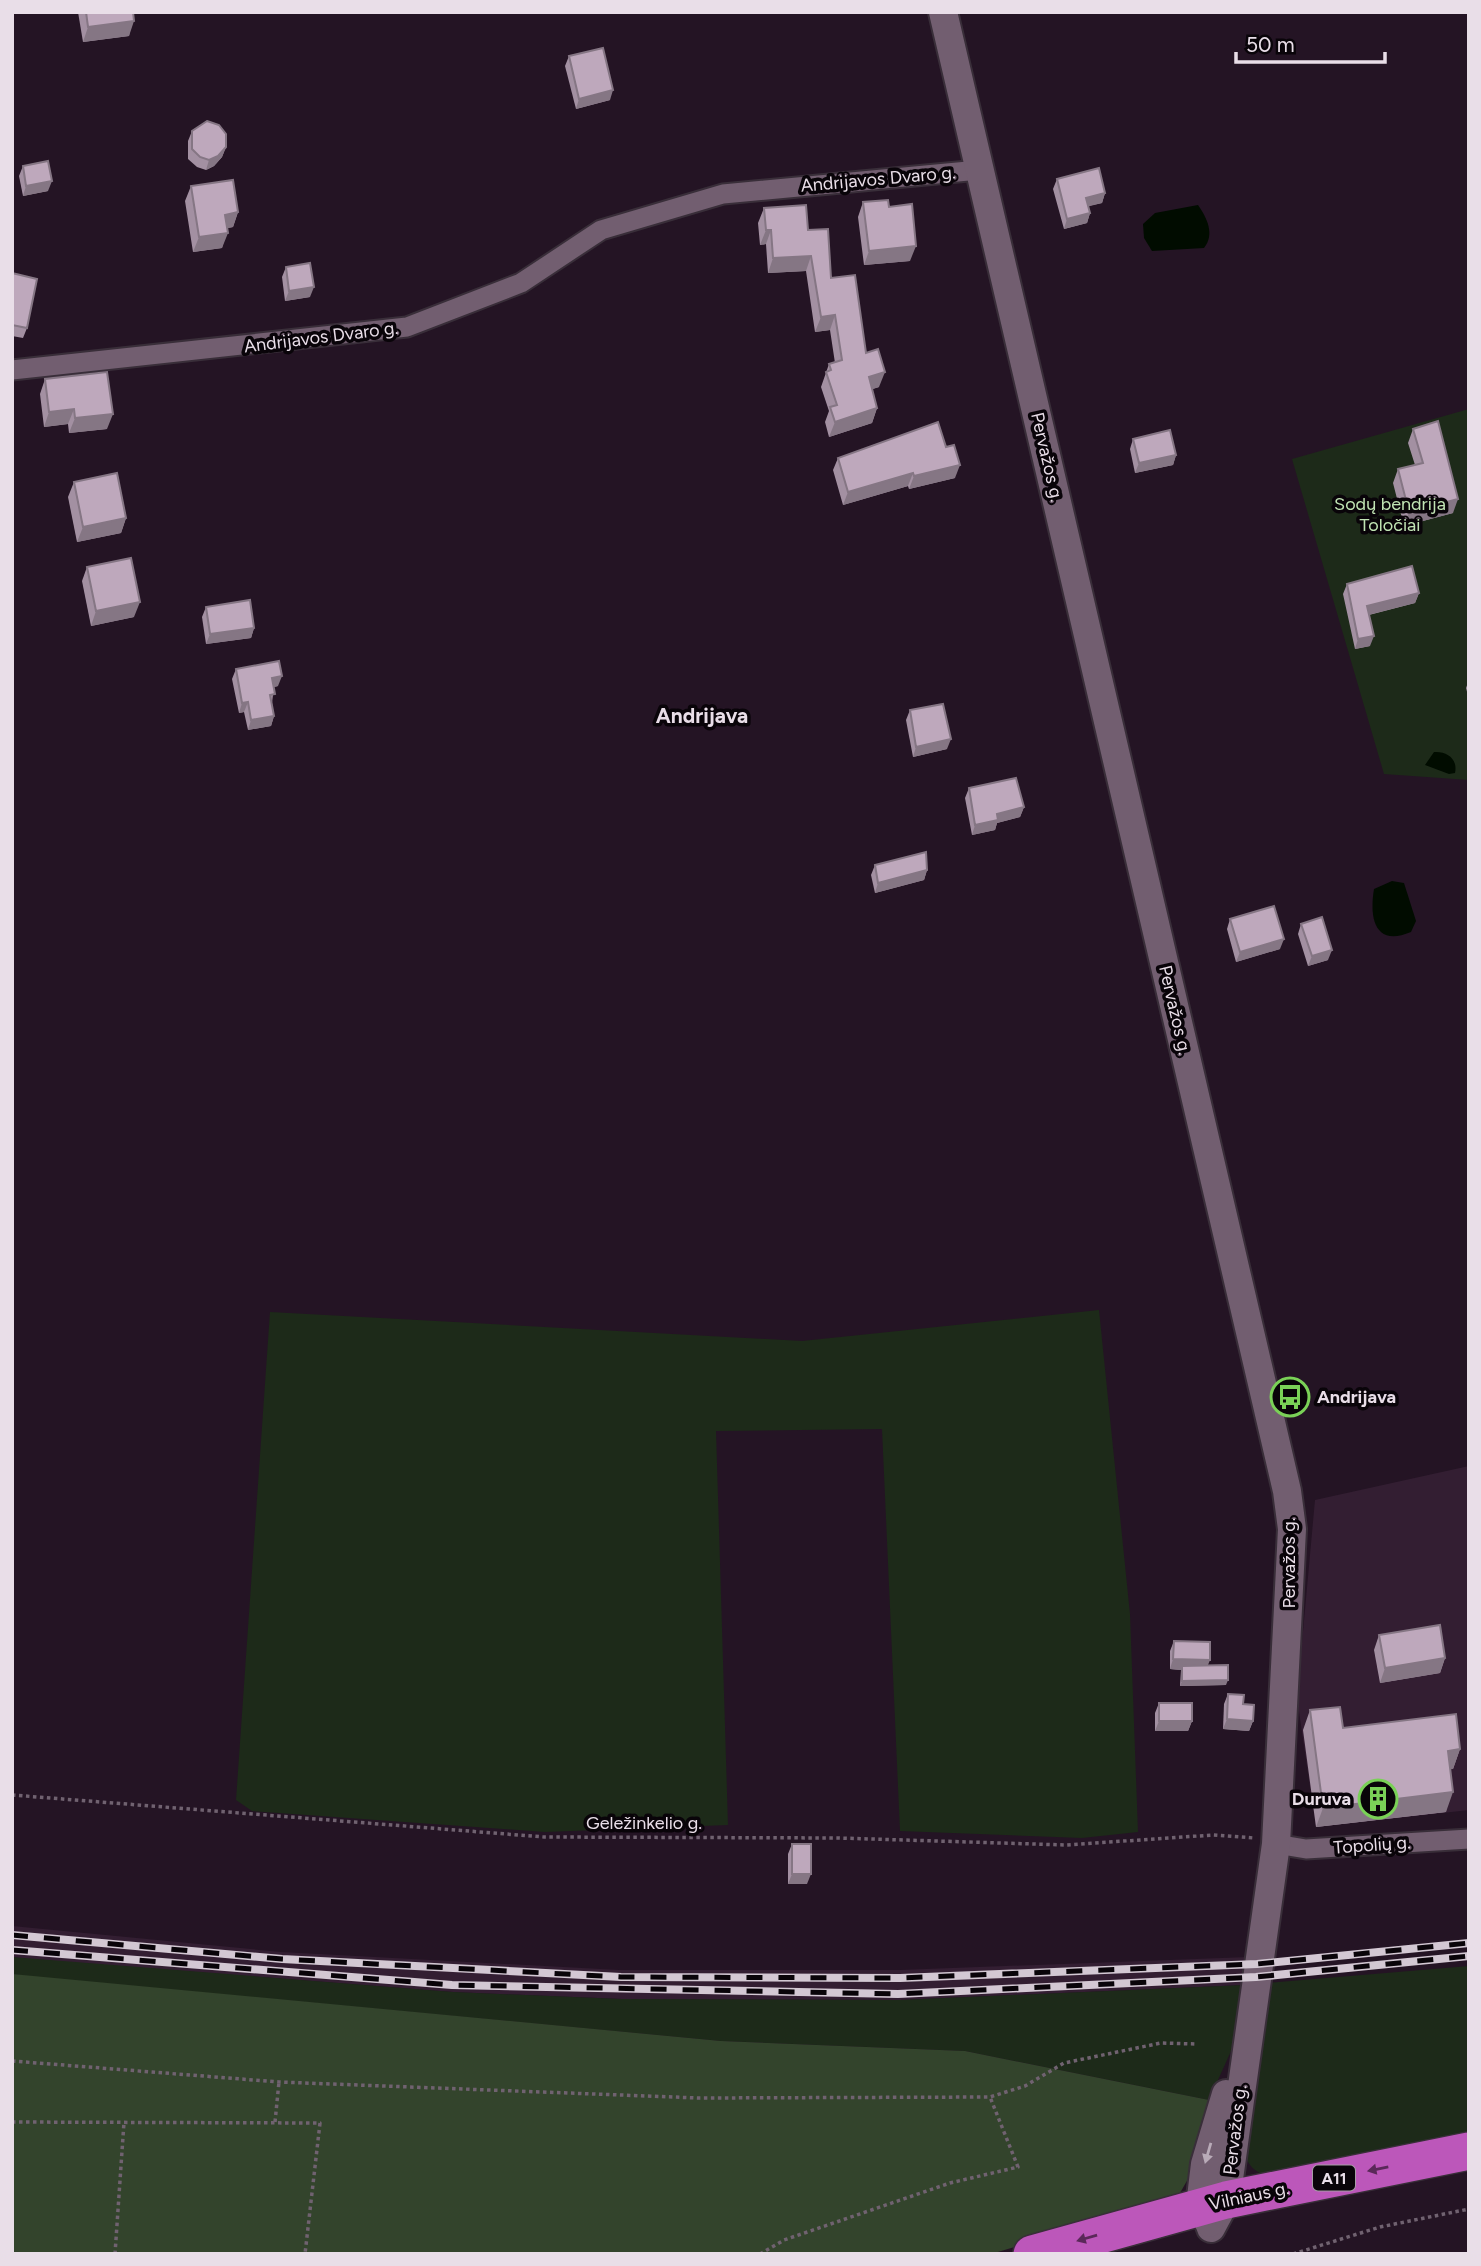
<svg xmlns="http://www.w3.org/2000/svg" width="1481" height="2266" font-family="Figtree,sans-serif">
  <style>
    .built { fill: #331e32 }
    .green { fill: #1d2a19 }
    .forest { fill: #33442c }
    .water { fill: #010c00 }
    .lines { fill: none; stroke-linecap: round; stroke-linejoin: round }
    .street-casing { stroke: #392e39; stroke-width: 23 }
    .secondary-casing { stroke: #392e39; stroke-width: 32 }
    .highway-casing { stroke: #392e39; stroke-width: 40 }
    .path { stroke: #706270; stroke-width: 3.5; stroke-dasharray: 3.5 3.5; stroke-linecap: butt }
    .street { stroke: #725e70; stroke-width: 19 }
    .secondary { stroke: #725e70; stroke-width: 28 }
    .highway { stroke: #bc57ba; stroke-width: 37 }
    .rail-casing { stroke: #d3c8d3; stroke-width: 8 }
    .rail { stroke: #090409; stroke-width: 5; stroke-dasharray: 16; stroke-linecap: butt }
    .wall { fill: #a390a2 }
    .shaded-wall { fill: #857684 }
    .building { fill: #bea8bc; stroke: #857684; stroke-width: 2 }
    .oneway { fill: #b9abb8 }
    .oneway2 { fill: #5a2959 }
    .labels { text-anchor: middle; stroke-width: 7; stroke-linejoin: round; paint-order: stroke }
    .shield { fill: #090409; stroke: #a69da5; stroke-width: 2 }
    .shield-label { font-size: 16px; font-weight: bold; fill: #e9dee8 }
    .street-label { font-size: 18px; fill: #e9dee8; stroke: #090409 }
    .park-label { font-size: 18px; fill: #c1e4b4; stroke: #090409 }
    .poi-label { font-size: 18px; font-weight: bold; fill: #e9dee8; stroke: #090409; text-anchor: start }
    .quarter-label { font-size: 21px; font-weight: bold; fill: #e9dee8; stroke: #090409 }
  </style>
  <rect width="100%" height="100%" fill="#241424"/>
  <!-- built -->
  <g class="built">
    <path d="M1469 1466V1810L1316 1827 1297 1698 1315 1500Z"/>
    <path d="M12 1926 281 1952 619 1970H900L1249 1957 1245 1985 900 2000 621 1999 453 1992 26 1959 12 1957Z"/>
  </g>
  <!-- green -->
  <g class="green">
    <path d="M1469 409V780L1384 774 1292 459Z"/>
    <path d="M1099 1310 1130 1614 1138 1832 1082 1838 900 1831 882 1429 716 1431 728 1825 545 1832 252 1811 236 1800 270 1312 802 1341Z"/>
    <path d="M12 1957 453 1992 621 1999 900 2000 1245 1985 1240 2031 1209 2100 965 2051 721 2041 26 1976 12 1974Z"/>
    <path d="M1469 1966V2144L1267 2176C1251 2170 1246 2163 1244 2147L1266 2029 1261 2025 1267 1983Z"/>
  </g>
  <!-- forest -->
  <path class="forest" d="M12 1974 721 2041 965 2051 1209 2100 1192 2172 1180 2193 1161 2203 991 2254H12Z"/>
  <!-- water -->
  <g class="water">
    <path d="M1198 205C1207 218 1215 234 1204 248L1152 251 1144 238 1143 224 1155 213Z"/>
    <path d="M1434 752C1447 751 1458 759 1455 773L1449 774 1425 765Z"/>
    <path d="M1392 881 1404 883 1416 921 1411 932C1375 947 1369 919 1374 889Z"/>
  </g>
  <g class="lines">
    <defs>
      <g id="street">
        <path d="M12 370 407 327 521 283 601 230 723 194 979 170"/>
        <path d="M1276 1844 1306 1849 1469 1839"/>
      </g>
      <g id="secondary">
        <path d="M943 12 1287 1491 1292 1529 1276 1844 1226 2200 1211 2228"/>
        <path d="M1209 2223 1200 2206 1205 2164 1226 2094"/>
      </g>
      <path id="highway" d="M1032 2254 1226 2200 1469 2151"/>
    </defs>
    <!-- street casing -->
    <use href="#street" class="street-casing"/>
    <!-- secondary casing -->
    <use href="#secondary" class="secondary-casing"/>
    <!-- highway casing -->
    <use href="#highway" class="highway-casing"/>
    <!-- path -->
    <g class="path">
      <path d="M12 1795 544 1837 839 1838 1066 1845 1213 1835 1254 1838"/>
      <path d="M12 2061 279 2082 699 2098 990 2097 1025 2086 1064 2063 1161 2043 1196 2044"/>
      <path d="M12 2122 320 2123 305 2254"/>
      <path d="M275 2122 279 2082"/>
      <path d="M115 2254 124 2122"/>
      <path d="M760 2254 784 2240 950 2183 1018 2167 990 2097"/>
      <path d="M1293 2254 1380 2227 1469 2209"/>
    </g>
    <!-- street -->
    <use href="#street" class="street"/>
    <!-- secondary -->
    <use href="#secondary" class="secondary"/>
    <!-- highway -->
    <use href="#highway" class="highway"/>
    <defs>
      <g id="rail">
        <path d="M12 1935 282 1959 621 1977 900 1978 1257 1964 1469 1943"/>
        <path d="M12 1950 452 1985 898 1994 1256 1977 1469 1956"/>
      </g>
    </defs>
    <!-- rail casing -->
    <use href="#rail" class="rail-casing"/>
    <!-- rail -->
    <use href="#rail" class="rail"/>
  </g>
  <!-- wall -->
  <g class="wall">
    <path d="M78 12H133L129 36 83 42Z"/>
    <path d="M569 56 610 100 576 109 565 66Z"/>
    <path d="M192 131 226 147 222 157 214 166 206 170 197 167 188 159V141Z"/>
    <path d="M23 166 48 191 23 196 19 176Z"/>
    <path d="M1057 179 1105 193 1102 203 1088 206 1090 213 1087 223 1064 229 1053 189Z"/>
    <path d="M191 186 238 212 233 227 227 228 222 248 193 252 185 201Z"/>
    <path d="M863 202 889 207 910 261 864 265 858 217Z"/>
    <path d="M764 208 808 230 866 353 879 387 872 389 877 408 872 423 829 437 825 422 829 411 821 387 829 364 835 363 830 330 815 332 806 271 768 273 766 244 760 245 758 223Z"/>
    <path d="M286 267 310 297 285 301 282 277Z"/>
    <path d="M12 273 27 328 23 338 12 336Z"/>
    <path d="M45 379 107 429 69 433 68 424 44 427 40 394Z"/>
    <path d="M1413 429 1453 513 1404 526 1393 483 1398 469 1415 465 1408 443Z"/>
    <path d="M1133 439 1176 455 1173 465 1135 473 1130 449Z"/>
    <path d="M838 458 955 478 909 489 908 486 843 505 833 470Z"/>
    <path d="M74 482 126 518 121 533 77 542 68 497Z"/>
    <path d="M87 567 134 617 91 626 82 581Z"/>
    <path d="M1347 584 1419 593 1415 603 1369 615 1370 646 1355 649 1343 594Z"/>
    <path d="M206 607 254 628 251 638 206 644 202 617Z"/>
    <path d="M236 669 278 686 274 687 272 703 274 716 271 726 248 730 244 712 239 713 232 679Z"/>
    <path d="M1469 680V699L1466 688Z"/>
    <path d="M910 710 947 749 913 757 906 720Z"/>
    <path d="M969 788 1024 807 1020 817 997 823 995 830 972 835 965 798Z"/>
    <path d="M875 865 927 870 924 880 875 893 871 875Z"/>
    <path d="M1230 919 1280 949 1236 962 1227 929Z"/>
    <path d="M1301 924 1328 960 1308 966 1298 934Z"/>
    <path d="M1379 1635 1445 1658 1440 1673 1380 1683 1374 1650Z"/>
    <path d="M1174 1641 1208 1666 1226 1685 1180 1686 1181 1670 1170 1669V1651Z"/>
    <path d="M1228 1694 1243 1704 1253 1721 1249 1731 1223 1729 1224 1704Z"/>
    <path d="M1159 1703 1192 1721 1188 1731H1155V1713Z"/>
    <path d="M1310 1710 1343 1728 1460 1749 1453 1769H1450L1446 1812 1316 1827 1303 1730Z"/>
    <path d="M792 1844 807 1884H788V1854Z"/>
  </g>
  <!-- shaded-wall -->
  <g class="shaded-wall">
    <path d="M134 21 129 36 83 42 88 27Z"/>
    <path d="M613 90 610 100 576 109 579 99Z"/>
    <path d="M226 147 222 157 214 166 206 170 209 160Z"/>
    <path d="M52 181 48 191 23 196 26 186Z"/>
    <path d="M1105 193 1102 203 1082 208 1086 198Z"/>
    <path d="M238 212 233 227 220 230 225 215Z"/>
    <path d="M1090 213 1087 223 1064 229 1067 219Z"/>
    <path d="M766 230H771L766 244 760 245Z"/>
    <path d="M228 233 222 248 193 252 199 237Z"/>
    <path d="M916 246 910 261 864 265 869 251Z"/>
    <path d="M811 256 806 271 768 273 773 258Z"/>
    <path d="M314 287 310 297 285 301 289 291Z"/>
    <path d="M835 315 830 330 815 332 821 317Z"/>
    <path d="M885 372 879 387 864 392 869 377Z"/>
    <path d="M877 408 872 423 829 437 835 422Z"/>
    <path d="M74 409 68 424 44 427 49 412Z"/>
    <path d="M113 414 107 429 69 433 75 418Z"/>
    <path d="M1176 455 1173 465 1135 473 1139 463Z"/>
    <path d="M960 465 955 478 909 489 914 476Z"/>
    <path d="M913 473 908 486 843 505 848 492Z"/>
    <path d="M1458 499 1453 513 1404 526 1409 512Z"/>
    <path d="M126 518 121 533 77 542 83 527Z"/>
    <path d="M1419 593 1415 603 1364 616 1367 606Z"/>
    <path d="M140 602 134 617 91 626 96 611Z"/>
    <path d="M254 628 251 638 206 644 210 634Z"/>
    <path d="M1374 636 1370 646 1355 649 1358 639Z"/>
    <path d="M282 676 278 686 269 688 272 678Z"/>
    <path d="M248 702 244 712 239 713 242 703Z"/>
    <path d="M274 716 271 726 248 730 251 720Z"/>
    <path d="M951 739 947 749 913 757 916 747Z"/>
    <path d="M1024 807 1020 817 997 823 995 830 972 835 975 825 997 814Z"/>
    <path d="M927 870 924 880 875 893 878 883Z"/>
    <path d="M1284 939 1280 949 1236 962 1240 952Z"/>
    <path d="M1332 950 1328 960 1308 966 1312 956Z"/>
    <path d="M1445 1658 1440 1673 1380 1683 1385 1668Z"/>
    <path d="M1173 1659 1210 1660 1206 1670 1182 1666 1181 1670 1170 1669Z"/>
    <path d="M1228 1680 1226 1685 1180 1686 1182 1681Z"/>
    <path d="M1227 1719 1253 1721 1249 1731 1223 1729Z"/>
    <path d="M1159 1721H1192L1188 1731H1155Z"/>
    <path d="M1460 1749 1453 1769 1441 1770 1448 1751Z"/>
    <path d="M1453 1792 1446 1812 1316 1827 1323 1808Z"/>
    <path d="M792 1874H811L807 1884H788Z"/>
  </g>
  <!-- building -->
  <g class="building">
    <path d="M86 12H133L134 21 88 27Z"/>
    <path d="M603 48 613 90 579 99 569 56Z"/>
    <path d="M207 121 219 125 226 134V147L218 156 209 160 200 157 192 149V131Z"/>
    <path d="M48 161 52 181 26 186 23 166Z"/>
    <path d="M1099 168 1105 193 1086 198 1090 213 1067 219 1057 179Z"/>
    <path d="M233 180 238 212 225 215 228 233 199 237 191 186Z"/>
    <path d="M888 200 889 207 912 204 916 246 869 251 863 202Z"/>
    <path d="M806 205 808 230 828 229 831 278 855 275 866 353 878 349 885 372 869 377 877 408 835 422 830 407 837 405 826 372 831 370 829 364 842 360 835 315 821 317 811 256 773 258 771 230H766L764 208Z"/>
    <path d="M310 263 314 287 289 291 286 267Z"/>
    <path d="M12 273 37 279 27 328 12 325Z"/>
    <path d="M107 372 113 414 75 418 74 409 49 412 45 379Z"/>
    <path d="M1438 421 1458 499 1409 512 1398 469 1423 463 1413 429Z"/>
    <path d="M938 422 946 447 954 445 960 465 914 476 913 473 848 492 838 458Z"/>
    <path d="M1170 430 1176 455 1139 463 1133 439Z"/>
    <path d="M117 473 126 518 83 527 74 482Z"/>
    <path d="M131 558 140 602 96 611 87 567Z"/>
    <path d="M1412 566 1419 593 1367 606 1374 636 1358 639 1347 584Z"/>
    <path d="M250 600 254 628 210 634 206 607Z"/>
    <path d="M279 661 282 676 272 678 275 694 270 695 274 716 251 720 248 702 242 703 236 669Z"/>
    <path d="M943 704 951 739 916 747 910 710Z"/>
    <path d="M1016 778 1024 807 997 814 998 820 975 825 969 788Z"/>
    <path d="M926 852 927 870 878 883 875 865Z"/>
    <path d="M1274 906 1284 939 1240 952 1230 919Z"/>
    <path d="M1322 917 1332 950 1312 956 1301 924Z"/>
    <path d="M1440 1625 1445 1658 1385 1668 1379 1635Z"/>
    <path d="M1174 1641 1210 1642V1660L1173 1659Z"/>
    <path d="M1228 1665V1680L1182 1681V1666Z"/>
    <path d="M1228 1694 1244 1695 1243 1704 1254 1705 1253 1721 1227 1719Z"/>
    <rect x="1159" y="1703" width="33" height="18"/>
    <path d="M1340 1707 1343 1728 1456 1714 1460 1749 1448 1751 1453 1792 1323 1808 1310 1710Z"/>
    <rect x="792" y="1844" width="19" height="30"/>
  </g>
  <!-- one-way arrows -->
  <defs><path id="oneway-solid" d="M-6-.8H1V-3.2L6.5 0L1 3.2V.8H-6Z" transform="scale(1.75)"/></defs>
  <use class="oneway" href="#oneway-solid" transform="translate(1208 2153) rotate(106)"/>
  <g class="oneway2">
    <use href="#oneway-solid" transform="translate(1378 2169) rotate(169)"/>
    <use href="#oneway-solid" transform="translate(1087 2238) rotate(164)"/>
  </g>
  <!-- icons -->
  <defs>
    <symbol id="bus-ring" viewBox="-11 -11 22 22"><circle r="9.5" fill="#090409" stroke="#7ad157" stroke-width="1.5"/><path d="M-5-6H5V4H4V6H2V4H-2V6H-4V4H-5ZM-3.5-4V0h7V-4ZM-3.5 1.2v1.5H-2V1.2ZM2 1.2v1.5H3.5V1.2Z" fill="#7ad157"/></symbol>
    <symbol id="building-ring" viewBox="-11 -11 22 22"><circle r="9.5" fill="#090409" stroke="#7ad157" stroke-width="1.5"/><path d="M-4-6H4V6H1V3H-1V6H-4ZM-2.5-4.3h1.7v1.8h-1.7ZM.8-4.3h1.7v1.8H.8ZM-2.5-1h1.7V.8h-1.7ZM.8-1h1.7V.8H.8Z" fill="#7ad157"/></symbol>
  </defs>
  <g fill-rule="evenodd">
    <use href="#bus-ring" x="1268" y="1375" width="44" height="44"/>
    <use href="#building-ring" x="1356" y="1777" width="44" height="44"/>
  </g>
  <g class="labels">
    <!-- shield labels -->
    <rect class="shield" x="1313" y="2165.5" width="42" height="25" rx="5"/>
    <g class="shield-label">
      <text x="1334" y="2184">A11</text>
    </g>
    <!-- street labels -->
    <g class="street-label">
      <text transform="translate(878 179) rotate(-5)" y="6">Andrijavos Dvaro g.</text>
      <text transform="translate(321 337) rotate(-7)" y="6">Andrijavos Dvaro g.</text>
      <text transform="translate(1047 457) rotate(77)" y="6">Pervažos g.</text>
      <text transform="translate(1175 1010) rotate(77)" y="6">Pervažos g.</text>
      <text transform="translate(1289 1563) rotate(-90)" y="6">Pervažos g.</text>
      <text x="644" y="1829">Geležinkelio g.</text>
      <text transform="translate(1372 1845) rotate(-4)" y="6">Topolių g.</text>
      <text transform="translate(1235 2130) rotate(-83)" y="6">Pervažos g.</text>
      <text transform="translate(1249 2196) rotate(-12)" y="6">Vilniaus g.</text>
    </g>
    <!-- park labels -->
    <g class="park-label">
      <text x="1390" y="510">Sodų bendrija<tspan x="1390" dy="21">Toločiai</tspan></text>
    </g>
    <!-- poi labels -->
    <g class="poi-label">
      <text x="1317" y="1403">Andrijava</text>
      <text x="1351" y="1805" text-anchor="end">Duruva</text>
    </g>
    <!-- quarter labels -->
    <g class="quarter-label">
      <text x="702" y="723">Andrijava</text>
    </g>
  </g>
  <!-- border -->
  <rect width="1481" height="2266" fill="none" stroke="#e9dee8" stroke-width="28"/>
  <!-- scale -->
  <path d="M1236 52v10h149v-10" fill="none" stroke="#e9dee8" stroke-width="3.5"/>
  <text x="1246" y="52" font-size="21" fill="#e9dee8" stroke="#090409" stroke-width="5" paint-order="stroke">50 m</text>
</svg>
